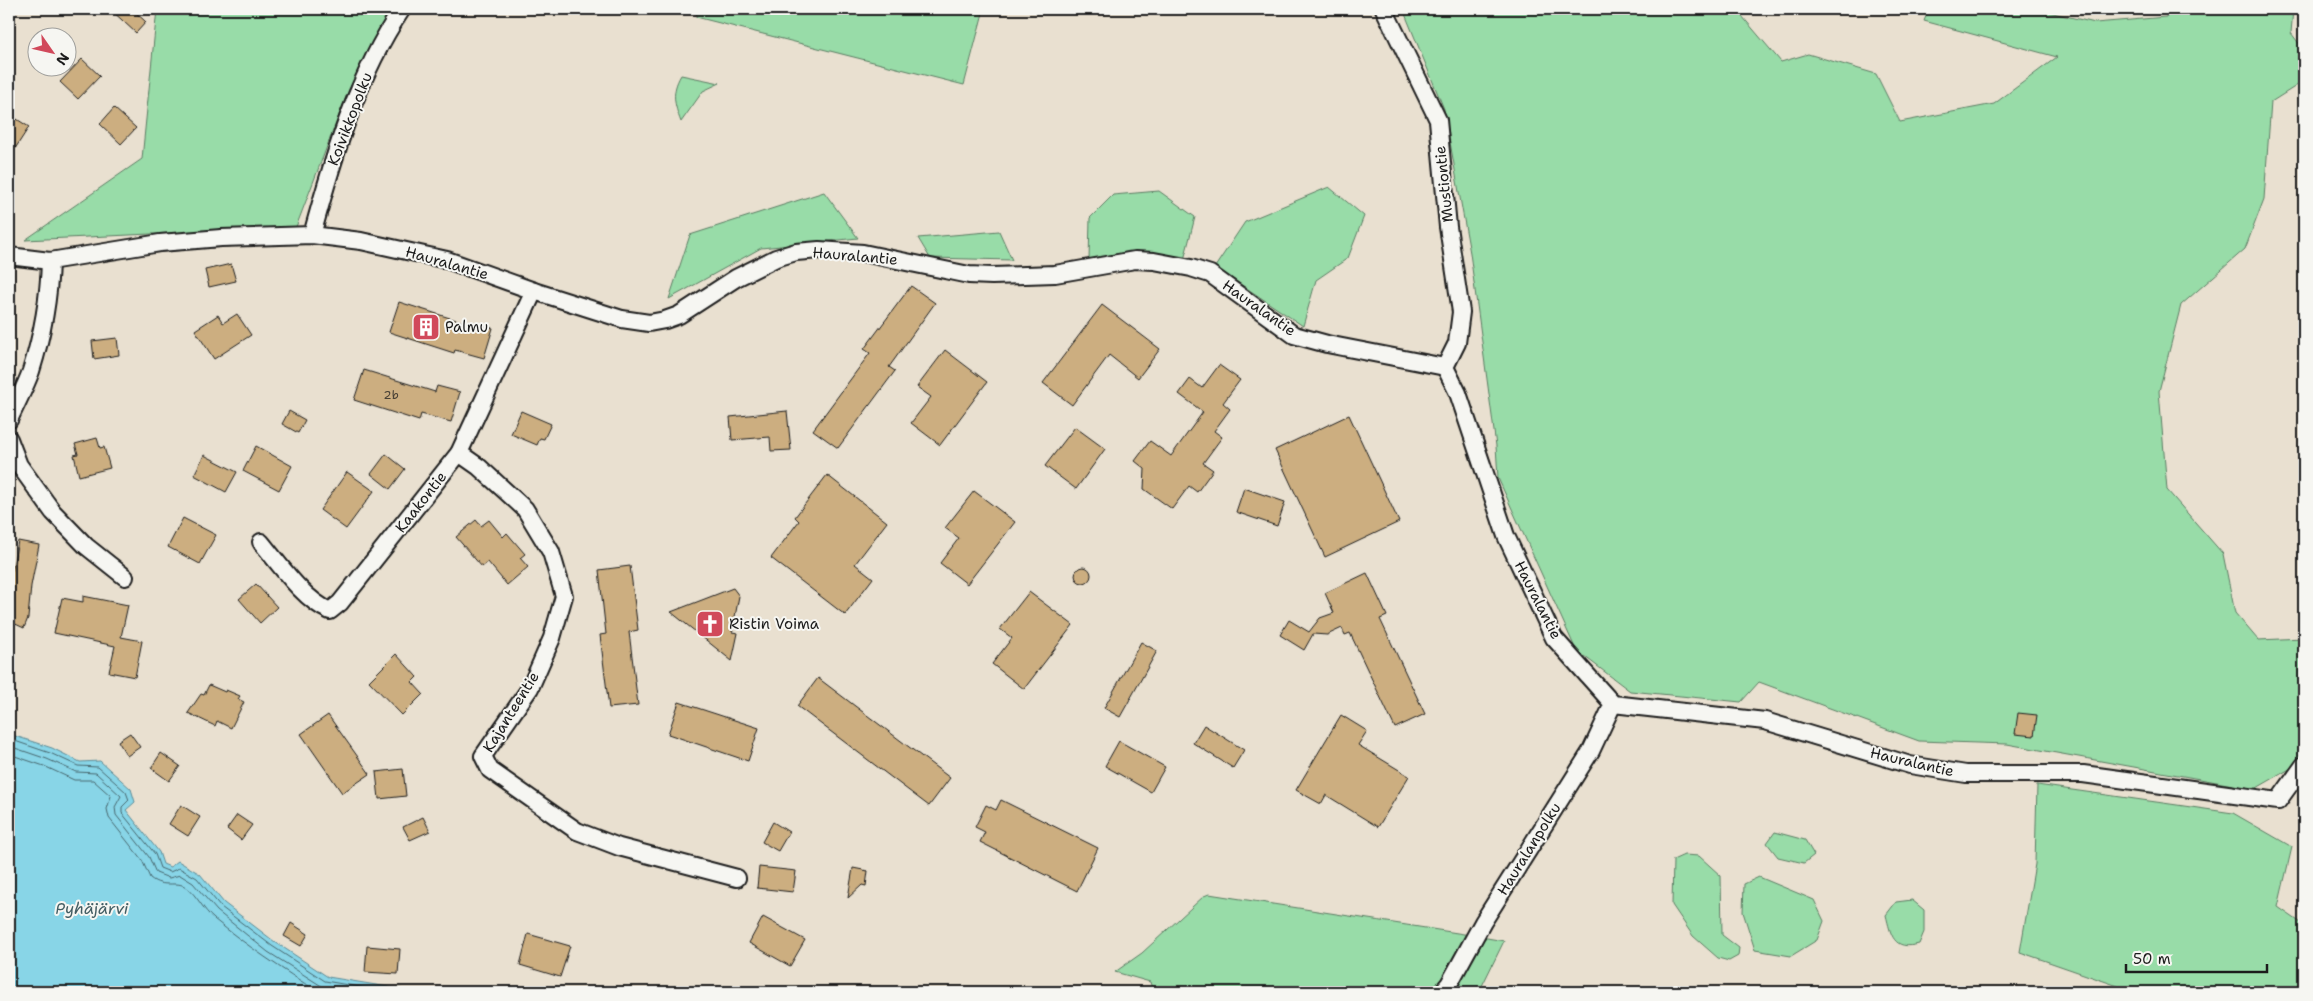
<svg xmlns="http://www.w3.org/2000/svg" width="2313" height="1001" font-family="'Shantell Sans',sans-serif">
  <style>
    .green { fill: #98dca8; stroke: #5a7c62 }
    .water { fill: #88d5e7; stroke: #5d8b96 }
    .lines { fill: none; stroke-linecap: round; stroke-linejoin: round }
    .shore { stroke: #47666d; stroke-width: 1 }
    .building { fill: #ccae80; stroke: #1c1c1c }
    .minor-casing { stroke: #1c1c1c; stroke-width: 20 }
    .minor { stroke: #f6f6f2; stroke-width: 16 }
    .labels { text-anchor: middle; stroke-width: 4; stroke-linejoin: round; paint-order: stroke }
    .number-label { font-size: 12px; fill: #484035 }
    .street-label { font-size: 15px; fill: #1c1c1c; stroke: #f6f6f2 }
    .poi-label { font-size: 15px; fill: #1c1c1c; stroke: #f6f6f2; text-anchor: start }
    .water-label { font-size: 16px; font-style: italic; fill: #425d63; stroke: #f6f6f2 }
  </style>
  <rect width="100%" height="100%" fill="#e9e0d0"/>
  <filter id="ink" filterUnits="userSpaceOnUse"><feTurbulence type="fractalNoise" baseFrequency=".02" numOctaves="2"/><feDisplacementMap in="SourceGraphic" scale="10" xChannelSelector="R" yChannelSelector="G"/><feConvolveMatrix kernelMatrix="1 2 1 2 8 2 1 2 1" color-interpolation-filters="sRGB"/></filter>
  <g filter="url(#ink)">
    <!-- green -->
    <g class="green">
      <path d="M157 9H392L349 89 296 227 25 240 142 159Z"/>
      <path d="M697 9H984L964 85 696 17Z"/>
      <path d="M1403 9H1736L1781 62 1808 54 1876 74 1900 122 1994 104 2057 57 1924 21 1929 9H2036L2095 23 2166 17 2169 9H2293L2291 33 2304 50V81L2271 102 2264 199 2245 249 2181 305 2159 391 2167 490 2223 554 2235 613 2258 640 2304 638V753L2300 763 2255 789 2007 744 1919 741 1759 682 1741 702 1630 691 1576 650 1498 478 1496 446 1470 253 1444 109Z"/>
      <path d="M681 75 720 83 703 91 681 122C674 104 671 92 681 75Z"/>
      <path d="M1329 187 1364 216 1348 258 1316 280 1303 326 1215 267 1245 222Z"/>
      <path d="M1159 191 1195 217 1184 260 1129 251 1089 261 1090 218 1113 195Z"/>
      <path d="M824 192 858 238 761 248 669 299 690 235Z"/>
      <path d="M999 231 1012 260 930 258 918 238Z"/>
      <path d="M2037 785 2233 813 2292 847 2278 907 2304 925V992H2120L2118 986 2020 952 2035 864Z"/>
      <path d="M1775 832 1805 840 1814 855 1804 863 1778 857 1767 843Z"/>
      <path d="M1684 855 1699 856 1721 876 1722 935 1739 948 1738 956 1729 961 1718 958 1693 936 1672 905 1673 860Z"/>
      <path d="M1759 877 1814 900 1824 921 1817 940 1791 956 1755 950 1743 912 1744 884Z"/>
      <path d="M1209 894 1470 935 1504 941 1479 992H1153L1150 982 1115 972 1142 953 1204 896Z"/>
      <path d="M1912 900 1924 910V932L1919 944C1893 951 1891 935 1886 915L1896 902Z"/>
    </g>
    <!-- water -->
    <path class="water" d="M9 734 52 748 80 762 100 761 131 789 135 802 126 810 159 852 163 864 170 867 178 861 200 874 224 903 275 942 328 977 418 992H9Z"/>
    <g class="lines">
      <!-- shore -->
      <g class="shore">
        <path d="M9 739 50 753 78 766 98 767 126 792 129 800 122 807V813L155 854 160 868 170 872 179 868 197 878 221 907 272 946 325 981 389 992"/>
        <path d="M9 746 47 759 76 772 96 773 121 796 115 807 116 815 149 857 156 873 169 878 180 875 193 883 217 911 268 952 323 987 352 992"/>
        <path d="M9 754 44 766 74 780H93L111 796 107 809 109 818 142 860 150 878C164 889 176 880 186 887 197 895 203 910 214 919 247 946 282 969 318 992"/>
      </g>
    </g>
    <!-- building -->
    <g class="building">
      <path d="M110 9H132L146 22 136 33Z"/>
      <path d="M82 59 100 76 78 99 60 82Z"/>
      <path d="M114 108 136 128 121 144 100 124Z"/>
      <path d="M9 114 29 127 9 158Z"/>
      <path d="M231 264 236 281 209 287 205 270Z"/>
      <path d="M911 286 935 303 889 367 895 371 838 448 813 430 870 353 864 349Z"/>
      <path d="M399 302 469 324 470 322 493 328 484 358 455 350 454 353 389 332Z"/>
      <path d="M1102 305 1160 349 1138 378 1109 355 1072 405 1043 383Z"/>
      <path d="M237 314 251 335 214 359 195 330 218 315 223 323Z"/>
      <path d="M117 338 119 355 94 359 92 341Z"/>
      <path d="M945 350 987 382 940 445 911 423 931 397 917 387Z"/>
      <path d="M1219 365 1240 380 1223 403 1230 409 1214 431 1222 437 1203 463 1213 470 1197 492 1189 486 1172 509 1144 489 1145 469 1135 461 1150 441 1171 456 1203 412 1179 394 1190 379 1202 388Z"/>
      <path d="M364 370 435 392 437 386 460 392 451 422 421 414 419 421 354 400Z"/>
      <path d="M289 411 305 420 298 433 282 424Z"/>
      <path d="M521 411 551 424 544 439 540 438 537 445 511 434Z"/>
      <path d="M787 411 791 450 771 451 770 437 732 440 730 417Z"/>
      <path d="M1349 415 1399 522 1325 557 1275 450Z"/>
      <path d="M1075 427 1105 449 1076 489 1045 466Z"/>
      <path d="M97 438 100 448 104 447 110 468 79 476 74 455 78 454 75 444Z"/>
      <path d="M256 446 292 466 279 490 243 471Z"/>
      <path d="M386 454 405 469 390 489 371 474Z"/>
      <path d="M204 455 237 472 226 492 194 475Z"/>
      <path d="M347 472 374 491 346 529 320 510Z"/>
      <path d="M827 475 887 522 855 564 873 578 845 615 771 558 799 521 795 517Z"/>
      <path d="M1244 488 1285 502 1277 526 1236 512Z"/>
      <path d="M974 491 1015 522 967 584 940 563 959 538 945 528Z"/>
      <path d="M183 518 216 535 200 564 168 547Z"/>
      <path d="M476 520 481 526 489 520 503 537 507 533 525 554 520 558 528 567 507 585 488 562 482 567 456 537Z"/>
      <path d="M18 541 39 545 31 586 28 618 24 628 9 621V570L12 571Z"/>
      <path d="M630 566 638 630 629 632 638 705 609 708 600 635 606 634 599 570Z"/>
      <circle cx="1083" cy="575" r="8"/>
      <path d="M1367 573 1387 616 1380 619 1425 714 1395 728 1350 633 1345 635 1342 628 1327 635 1313 634 1304 650 1280 635 1289 620 1309 632 1320 618 1334 613 1325 593Z"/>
      <path d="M256 584 277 607 260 623 239 599Z"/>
      <path d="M733 588 739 596 732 632 738 633 732 661 671 612Z"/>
      <path d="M1029 592 1073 625 1024 689 992 664 1012 638 1000 629Z"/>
      <path d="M83 596 128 605 121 637 142 641 135 677 109 672 115 646 54 633 62 598 83 602Z"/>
      <path d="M1141 642 1157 651 1120 717 1104 708Z"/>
      <path d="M396 654 417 677 412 682 423 694 402 715 369 681Z"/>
      <path d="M818 678 950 778 929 806 797 706Z"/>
      <path d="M209 685 225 692 226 690 240 696 238 699 244 702 231 728 217 721 215 726 188 713 201 694 204 695Z"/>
      <path d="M679 702 759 728 748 761 668 734Z"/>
      <path d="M2018 713 2037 715 2034 736 2015 734Z"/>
      <path d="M328 715 370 774 342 793 301 734Z"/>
      <path d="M1341 715 1367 731 1358 745 1409 776 1378 827 1326 795 1321 804 1296 790Z"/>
      <path d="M1204 725 1244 750 1233 768 1193 743Z"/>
      <path d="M130 733 140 747 127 756 118 741Z"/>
      <path d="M1119 741 1165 767 1151 792 1105 766Z"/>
      <path d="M161 753 180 766 169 781 151 768Z"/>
      <path d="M403 769 406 796 379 799 376 772Z"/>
      <path d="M1001 800 1098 848 1077 891 980 842 985 832 975 827 986 805 996 810Z"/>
      <path d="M181 805 200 817 188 836 169 824Z"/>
      <path d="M237 815 252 825 241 840 227 829Z"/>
      <path d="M423 817 430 831 410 840 403 827Z"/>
      <path d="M773 822 789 832 778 851 762 842Z"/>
      <path d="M759 867 796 871 793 892 757 888Z"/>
      <path d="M853 868 868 871 866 886 862 885 848 898Z"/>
      <path d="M763 917 805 940 790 966 749 943Z"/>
      <path d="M291 923 308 934 301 946 284 936Z"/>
      <path d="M528 934 570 946 560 977 520 965Z"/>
      <path d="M367 946 400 949 398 974 365 972Z"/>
    </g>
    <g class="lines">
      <defs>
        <g id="minor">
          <path d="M1384 9 1438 120 1448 227 1461 312 1457 343 1445 367"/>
          <path d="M312 235C333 158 357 76 402 9"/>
          <path d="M9 256 50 261 160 243 221 238 312 235 361 241 447 260 534 291 622 319 649 323 665 320 679 315 736 278 776 258 796 252 819 250 863 253 969 275 992 276 1055 274 1135 260 1154 261 1191 268 1210 274 1294 335 1327 344 1445 367"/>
          <path d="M1445 367 1458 393 1506 536 1554 638 1613 704 1765 721 1910 765 1966 774H2083L2278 801 2304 765"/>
          <path d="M9 420C16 404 25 388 31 371 42 336 49 298 50 261"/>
          <path d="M9 439 19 465 53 512 86 546 125 577"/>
          <path d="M459 453 479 467 525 509 551 552 564 596 552 638 530 688 483 756 490 770 577 831 619 847 737 878"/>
          <path d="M261 542C280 565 304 600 330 611L340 603 459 453 534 291"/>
          <path d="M1442 992 1449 984 1483 922 1591 751 1613 704"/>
        </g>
      </defs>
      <!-- minor casing -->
      <use href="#minor" class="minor-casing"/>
      <!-- minor -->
      <use href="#minor" class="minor"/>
    </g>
  </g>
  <!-- icons -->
  <defs>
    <symbol id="building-square" viewBox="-11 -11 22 22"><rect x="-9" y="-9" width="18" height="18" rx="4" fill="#d1495b" stroke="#f6f6f2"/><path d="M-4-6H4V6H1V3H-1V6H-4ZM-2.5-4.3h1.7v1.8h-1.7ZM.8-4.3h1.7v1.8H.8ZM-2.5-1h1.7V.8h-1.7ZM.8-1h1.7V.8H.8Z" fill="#fff"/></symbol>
    <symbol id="church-square" viewBox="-11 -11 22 22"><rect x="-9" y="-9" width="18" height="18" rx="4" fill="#d1495b" stroke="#f6f6f2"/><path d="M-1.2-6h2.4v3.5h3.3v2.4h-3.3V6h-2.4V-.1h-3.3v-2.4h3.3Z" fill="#fff"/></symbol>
  </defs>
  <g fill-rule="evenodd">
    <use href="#building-square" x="410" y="311" width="32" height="32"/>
    <use href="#church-square" x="694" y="608" width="32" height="32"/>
  </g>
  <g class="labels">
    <!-- number labels -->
    <g class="number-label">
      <text x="391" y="399">2b</text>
    </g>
    <!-- street labels -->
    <g class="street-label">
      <text transform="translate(350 119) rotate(-69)" y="5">Koivikkopolku</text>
      <text transform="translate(1444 184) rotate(-96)" y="5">Mustiontie</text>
      <text transform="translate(855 256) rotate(5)" y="5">Hauralantie</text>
      <text transform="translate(447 263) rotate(16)" y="5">Hauralantie</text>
      <text transform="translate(1259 308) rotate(35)" y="5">Hauralantie</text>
      <text transform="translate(421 502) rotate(-52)" y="5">Kaakontie</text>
      <text transform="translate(1538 600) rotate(63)" y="5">Hauralantie</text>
      <text transform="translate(511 712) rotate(-58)" y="5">Kajanteentie</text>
      <text transform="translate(1912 762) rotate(13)" y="5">Hauralantie</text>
      <text transform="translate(1529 849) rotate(-58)" y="5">Hauralanpolku</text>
    </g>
    <!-- poi labels -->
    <g class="poi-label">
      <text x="445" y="332">Palmu</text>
      <text x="729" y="629">Ristin Voima</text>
    </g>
    <!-- water labels -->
    <g class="water-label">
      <text x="92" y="914">Pyhäjärvi</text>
    </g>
  </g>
  <!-- margin -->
  <rect width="2313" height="1001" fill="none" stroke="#f6f6f2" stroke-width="30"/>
  <rect x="15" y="15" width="2283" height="971" fill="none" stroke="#1c1c1c" stroke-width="2" filter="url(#ink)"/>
  <!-- north arrow -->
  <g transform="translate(52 52) rotate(124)"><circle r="24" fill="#f6f6f2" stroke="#9f9f9c"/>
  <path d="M0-4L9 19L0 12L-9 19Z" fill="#d1495b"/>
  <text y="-8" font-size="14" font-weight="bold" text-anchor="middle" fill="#1c1c1c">N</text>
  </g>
  <!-- scale -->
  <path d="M2126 964v8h141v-8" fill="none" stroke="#1c1c1c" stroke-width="2.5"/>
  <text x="2133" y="964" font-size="15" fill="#1c1c1c" stroke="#f6f6f2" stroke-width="4" paint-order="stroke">50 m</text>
</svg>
